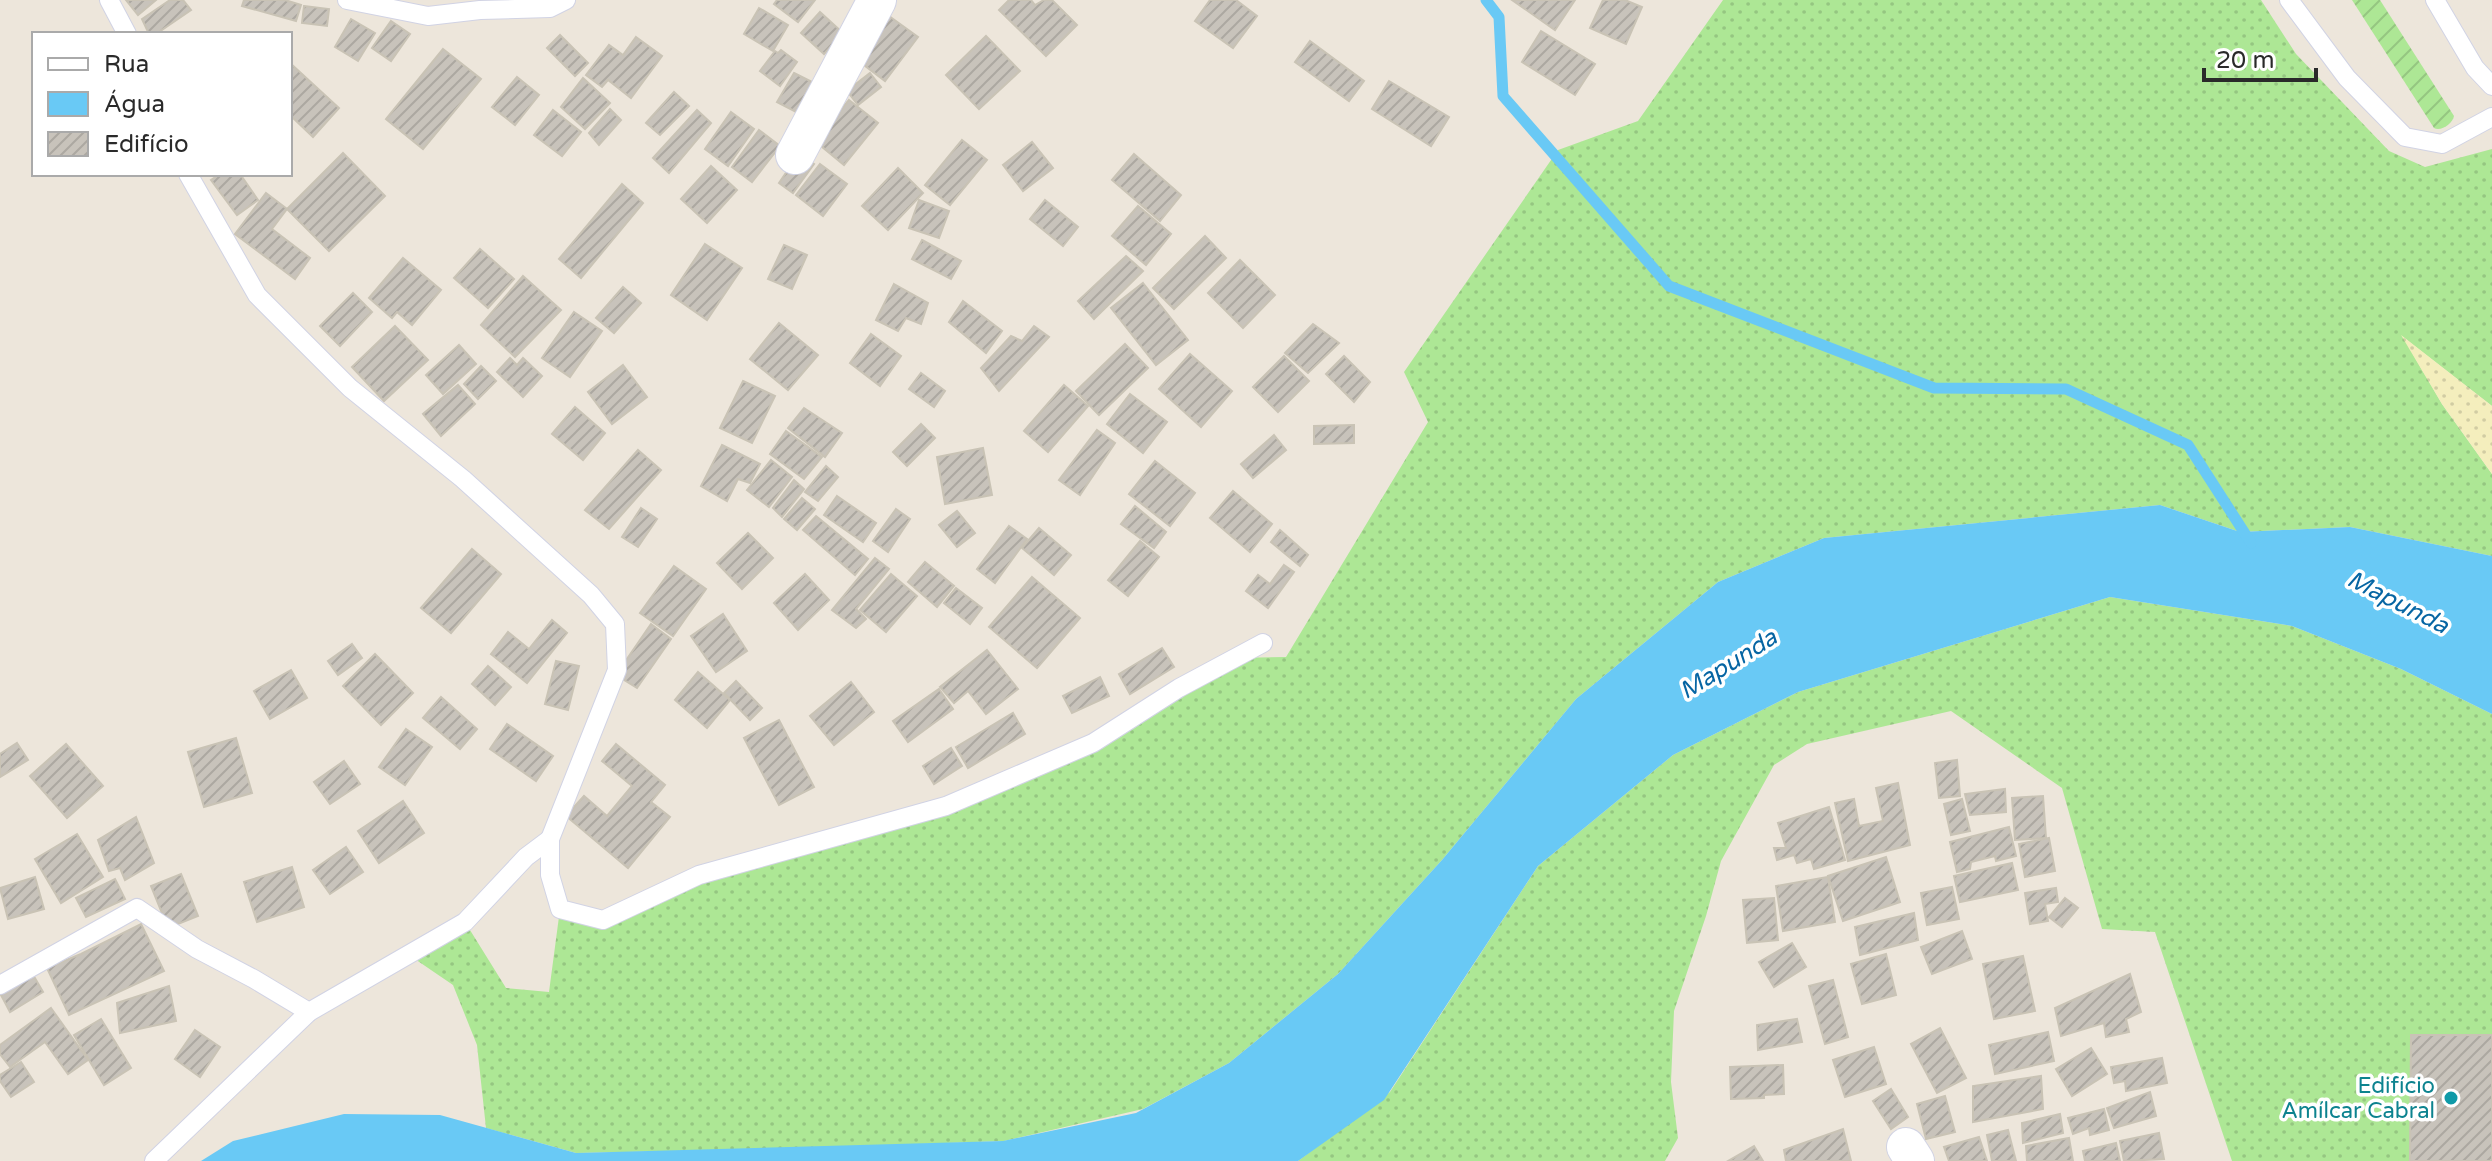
<svg xmlns="http://www.w3.org/2000/svg" width="2492" height="1161" font-family="'Varela Round',sans-serif">
  <style>
    .grass { fill: url(#grass-dots) }
    .sand { fill: url(#sand-dots) }
    .garden { fill: url(#garden-furrows) }
    .water { fill: #69c9f5 }
    .lines { fill: none; stroke-linecap: round; stroke-linejoin: round }
    .stream { stroke: #69c9f5; stroke-width: 11 }
    .building { fill: url(#building-hatch); stroke: #c9c3b5; stroke-width: 2 }
    .service-casing { stroke: #d1d3e4; stroke-width: 20 }
    .minor-casing { stroke: #d1d3e4; stroke-width: 40 }
    .service { stroke: #fff; stroke-width: 18 }
    .minor { stroke: #fff; stroke-width: 38 }
    .culture-dot { fill: #0f9aa8; stroke: #fff; stroke-width: 3 }
    .labels { text-anchor: middle; stroke-width: 7; stroke-linejoin: round; paint-order: stroke }
    .culture-label { font-size: 22px; fill: #0d838f; stroke: #fff; text-anchor: end }
    .water-label { font-size: 24px; font-style: italic; fill: #0665a3; stroke: #fff }
  </style>
  <defs>
    <pattern id="grass-dots" width="8" height="8" patternUnits="userSpaceOnUse" patternTransform="scale(2)"><rect width="8" height="8" fill="#ade795"/><path d="M2 2h.1M6 6h.1" fill="none" stroke="#95c681" stroke-width="1.8" stroke-linecap="round"/></pattern>
    <pattern id="sand-dots" width="8" height="8" patternUnits="userSpaceOnUse" patternTransform="scale(2)"><rect width="8" height="8" fill="#f4eebd"/><path d="M2 2h.1M6 6h.1" fill="none" stroke="#d1cca3" stroke-width="1.8" stroke-linecap="round"/></pattern>
    <pattern id="garden-furrows" width="10" height="10" patternUnits="userSpaceOnUse" patternTransform="scale(2)"><rect width="10" height="10" fill="#ade795"/><path d="M-1 1l2-2M0 10L10 0M9 11l2-2" fill="none" stroke="#95c681"/></pattern>
    <pattern id="building-hatch" width="6" height="6" patternUnits="userSpaceOnUse" patternTransform="scale(2)"><rect width="6" height="6" fill="#c8c3bb"/><path d="M-1 1l2-2M0 6l6-6M5 7l2-2" fill="none" stroke="#aca8a1"/></pattern>
  </defs>
  <rect width="100%" height="100%" fill="#ede6db"/>
  <!-- grass -->
  <g class="grass">
    <path d="M1723 0H2261L2296 54 2389 151 2425 167 2492 149V406L2403 337 2442 404 2492 474V556L2350 527 2240 532 2160 505 1824 538 1718 582 1576 699 1442 860 1338 974 1229 1063 1143 1109 1004 1141 779 1149 576 1153 486 1128 477 1045 453 985 409 955 465 922 506 988 549 992 560 909 603 920 699 875 946 806 1093 743 1233 658 1286 657 1428 422 1404 372 1558 150 1638 121Z"/>
    <path d="M2110 597 2292 626 2401 669 2492 714V1035H2411L2410 1161H2232L2155 932 2102 929 2062 788 1951 711 1807 744 1774 765 1721 861 1706 916 1674 1011 1671 1082 1678 1138 1665 1161H1298L1390 1092 1538 866 1673 755 1798 692Z"/>
  </g>
  <!-- sand -->
  <path class="sand" d="M2401 335 2492 406V474L2442 404Z"/>
  <!-- garden -->
  <path class="garden" d="M2352 0H2380L2454 116C2453 123 2441 132 2434 128Z"/>
  <!-- water -->
  <path class="water" d="M2160 505 2240 532 2350 527 2492 556V714L2401 669 2292 626 2110 597 1798 692 1673 755 1538 866 1384 1100 1298 1161H201L233 1141 344 1114 440 1115 576 1153 1003 1141 1136 1113 1229 1063 1338 974 1442 860 1576 699 1718 582 1824 538Z"/>
  <g class="lines">
    <!-- stream -->
    <path class="stream" d="M1486 0 1499 17 1503 96 1669 286 1934 388 2066 389 2188 445 2251 543"/>
  </g>
  <!-- building -->
  <g class="building">
    <path d="M126 0H156L138 15Z"/>
    <path d="M170 0H183L191 10 156 34H149L142 19Z"/>
    <path d="M244 0H285L301 5 296 21 242 6Z"/>
    <path d="M777 0H815L798 22 774 4Z"/>
    <path d="M1009 0H1031L1035 5 1044 0H1052L1077 25 1046 56 999 10Z"/>
    <path d="M1210 0H1236L1257 16 1233 48 1195 21Z"/>
    <path d="M1512 0H1575L1555 30Z"/>
    <path d="M1603 0H1625L1642 7 1626 44 1590 28Z"/>
    <path d="M304 6 329 9 327 26 302 23Z"/>
    <path d="M759 8 788 25 773 51 744 34Z"/>
    <path d="M820 12 843 33 824 54 801 33Z"/>
    <path d="M889 16 918 37 885 81 856 59Z"/>
    <path d="M351 19 375 33 358 61 335 47Z"/>
    <path d="M391 21 410 34 391 61 372 48Z"/>
    <path d="M1541 31 1595 64 1575 95 1522 62Z"/>
    <path d="M560 35 588 63 575 76 547 48Z"/>
    <path d="M986 36 1020 71 979 109 946 75Z"/>
    <path d="M636 37 662 56 631 98 608 80 602 87 586 75 609 45 623 55Z"/>
    <path d="M1310 41 1364 81 1349 101 1295 62Z"/>
    <path d="M443 49 481 79 423 149 386 119Z"/>
    <path d="M781 50 797 62 780 86 760 71 775 51 778 53Z"/>
    <path d="M290 63 339 108 313 137 290 115Z"/>
    <path d="M794 73 812 82 796 112 777 102Z"/>
    <path d="M870 73 881 87 858 105 847 91Z"/>
    <path d="M517 77 539 95 515 125 492 107Z"/>
    <path d="M583 78 610 103 585 129 561 107Z"/>
    <path d="M1389 81 1449 117 1431 146 1372 109Z"/>
    <path d="M674 92 689 106 660 135 646 123Z"/>
    <path d="M849 100 878 123 844 165 815 141Z"/>
    <path d="M610 109 621 120 599 145 589 133Z"/>
    <path d="M553 110 581 132 562 156 534 135Z"/>
    <path d="M697 110 711 123 669 173 653 158Z"/>
    <path d="M731 112 754 129 728 166 705 149Z"/>
    <path d="M759 130 780 146 752 182 732 167Z"/>
    <path d="M962 140 987 160 950 205 925 185Z"/>
    <path d="M1032 142 1053 168 1023 191 1003 165Z"/>
    <path d="M343 153 385 196 329 251 287 209Z"/>
    <path d="M799 154 814 164 793 193 779 183Z"/>
    <path d="M1134 154 1181 195 1160 221 1112 180Z"/>
    <path d="M820 164 847 184 823 216 796 195Z"/>
    <path d="M711 166 737 190 707 223 681 199Z"/>
    <path d="M898 168 923 193 888 230 862 206Z"/>
    <path d="M220 174H240L258 200 237 215 211 180Z"/>
    <path d="M622 184 643 203 581 278 559 259Z"/>
    <path d="M266 193 287 209 272 229 310 258 295 279 235 234Z"/>
    <path d="M919 200 949 211 939 238 909 228Z"/>
    <path d="M1045 200 1078 227 1063 246 1030 219Z"/>
    <path d="M1138 206 1171 234 1146 265 1112 236Z"/>
    <path d="M1205 236 1226 258 1174 309 1153 288Z"/>
    <path d="M922 240 961 261 951 279 912 259Z"/>
    <path d="M705 244 742 268 707 320 671 295Z"/>
    <path d="M784 245 807 255 792 289 768 279Z"/>
    <path d="M480 249 514 279 488 308 454 278Z"/>
    <path d="M1126 256 1143 271 1094 319 1078 301Z"/>
    <path d="M403 258 441 290 412 325 397 312 392 318 369 298Z"/>
    <path d="M1240 260 1275 295 1243 328 1208 293Z"/>
    <path d="M523 276 561 310 515 357 481 325Z"/>
    <path d="M1143 283 1188 340 1156 365 1111 308Z"/>
    <path d="M894 284 928 303 921 324 906 318 898 331 876 320Z"/>
    <path d="M623 287 641 303 614 333 596 318Z"/>
    <path d="M353 293 372 312 340 346 320 326Z"/>
    <path d="M963 301 1002 331 986 353 949 322Z"/>
    <path d="M574 312 602 331 570 377 542 358Z"/>
    <path d="M779 323 818 355 788 390 750 359Z"/>
    <path d="M1313 324 1339 343 1308 373 1285 353Z"/>
    <path d="M395 326 428 360 384 401 352 367Z"/>
    <path d="M1034 326 1049 337 999 391 981 368 1011 336 1022 341Z"/>
    <path d="M871 334 901 356 880 386 850 363Z"/>
    <path d="M1125 344 1148 368 1099 415 1076 391Z"/>
    <path d="M459 345 476 364 443 394 426 375Z"/>
    <path d="M1190 354 1232 391 1201 427 1159 389Z"/>
    <path d="M1284 356 1309 381 1278 412 1253 387Z"/>
    <path d="M1344 356 1370 382 1354 402 1326 374Z"/>
    <path d="M510 358 517 365 523 358 542 376 523 397 497 372Z"/>
    <path d="M623 365 647 397 612 424 588 392Z"/>
    <path d="M481 366 496 381 478 399 464 384Z"/>
    <path d="M921 373 945 391 934 407 909 389Z"/>
    <path d="M743 381 775 396 752 443 720 428Z"/>
    <path d="M458 385 475 404 441 436 423 414Z"/>
    <path d="M1064 385 1088 406 1048 452 1024 431Z"/>
    <path d="M1130 394 1167 422 1143 453 1107 424Z"/>
    <path d="M575 407 605 433 583 460 552 434Z"/>
    <path d="M804 408 842 433 825 457 788 428Z"/>
    <path d="M921 424 935 438 907 466 893 452Z"/>
    <path d="M1354 425V443L1314 444V426Z"/>
    <path d="M1097 430 1115 443 1080 495 1059 480Z"/>
    <path d="M786 431 822 457 804 479 770 454Z"/>
    <path d="M1274 435 1286 450 1253 478 1241 464Z"/>
    <path d="M722 445 760 464 750 483 738 479 727 501 701 486Z"/>
    <path d="M983 448 992 495 945 504 937 457Z"/>
    <path d="M638 450 661 470 609 529 585 510Z"/>
    <path d="M771 460 792 477 769 507 747 490Z"/>
    <path d="M1155 461 1195 493 1170 526 1129 494Z"/>
    <path d="M826 466 838 477 818 501 805 492Z"/>
    <path d="M794 480 804 489 782 517 773 508Z"/>
    <path d="M1233 491 1272 524 1250 552 1210 518Z"/>
    <path d="M837 496 876 523 863 542 824 515Z"/>
    <path d="M802 498 815 509 797 530 784 519Z"/>
    <path d="M1135 506 1166 532 1154 548 1121 524Z"/>
    <path d="M641 508 657 519 638 547 622 537Z"/>
    <path d="M896 509 910 519 888 552 873 541Z"/>
    <path d="M957 511 975 533 957 547 939 525Z"/>
    <path d="M816 516 868 559 855 575 803 530Z"/>
    <path d="M1009 526 1027 539 995 583 977 569Z"/>
    <path d="M1039 528 1071 555 1054 575 1022 548Z"/>
    <path d="M1280 530 1308 555 1300 566 1271 542Z"/>
    <path d="M748 533 773 558 742 589 717 563Z"/>
    <path d="M1140 541 1159 557 1128 596 1108 580Z"/>
    <path d="M472 549 501 574 451 633 421 608Z"/>
    <path d="M875 558 889 569 856 609 866 619 856 628 832 610Z"/>
    <path d="M925 562 954 586 937 607 908 582Z"/>
    <path d="M1284 565 1294 572 1268 608 1246 591 1258 575 1270 584Z"/>
    <path d="M674 566 706 589 673 636 640 613Z"/>
    <path d="M805 574 829 600 798 630 774 603Z"/>
    <path d="M891 574 917 596 886 632 860 610Z"/>
    <path d="M1032 577 1080 618 1037 668 989 627Z"/>
    <path d="M956 588 982 608 970 624 944 603Z"/>
    <path d="M723 614 747 651 716 672 691 636Z"/>
    <path d="M552 620 567 633 527 683 491 654 508 632 529 649Z"/>
    <path d="M651 624 671 639 637 688 616 675Z"/>
    <path d="M352 644 362 658 338 675 328 661Z"/>
    <path d="M1162 648 1174 667 1130 694 1119 674Z"/>
    <path d="M987 650 1018 689 986 714 968 691 954 703 940 687Z"/>
    <path d="M375 654 413 693 381 725 343 686Z"/>
    <path d="M556 661 579 666 568 710 545 704Z"/>
    <path d="M488 666 511 687 495 705 472 684Z"/>
    <path d="M291 670 307 698 270 719 254 691Z"/>
    <path d="M698 672 730 700 707 728 675 700Z"/>
    <path d="M1100 677 1109 696 1072 713 1063 696Z"/>
    <path d="M736 681 762 708 750 720 724 693Z"/>
    <path d="M851 682 874 712 834 745 810 716Z"/>
    <path d="M939 689 953 709 908 742 893 721Z"/>
    <path d="M441 697 477 729 460 749 423 718Z"/>
    <path d="M1013 713 1025 734 968 768 956 747Z"/>
    <path d="M779 720 814 787 779 805 744 738Z"/>
    <path d="M507 724 553 756 536 781 490 749Z"/>
    <path d="M406 729 432 747 405 785 379 767Z"/>
    <path d="M236 738 252 793 204 807 188 752Z"/>
    <path d="M17 743 28 760 0 777V754Z"/>
    <path d="M66 744 103 786 67 818 30 776Z"/>
    <path d="M616 744 665 785 651 802 670 817 628 868 566 816 584 796 607 816 632 786 602 761Z"/>
    <path d="M951 748 962 766 934 784 923 766Z"/>
    <path d="M1957 760 1960 796 1939 798 1935 763Z"/>
    <path d="M344 761 360 784 330 804 314 782Z"/>
    <path d="M1898 783 1910 845 1848 861 1835 803 1854 799 1859 826 1883 821 1876 788Z"/>
    <path d="M2005 789 2006 812 1970 815 1965 794Z"/>
    <path d="M2043 796 2046 838 2015 840 2012 798Z"/>
    <path d="M1962 799 1970 831 1951 835 1944 804Z"/>
    <path d="M403 801 424 833 379 863 358 831Z"/>
    <path d="M1829 807 1845 860 1814 869 1811 859 1797 863 1794 855 1777 860 1774 848H1786L1778 823Z"/>
    <path d="M136 817 154 863 125 880 120 868 109 871 98 840Z"/>
    <path d="M2009 827 2016 856 1996 861 1995 856 1971 862 1970 869 1957 872 1950 842Z"/>
    <path d="M77 834 103 877 61 903 35 859Z"/>
    <path d="M2049 838 2055 871 2025 877 2019 844Z"/>
    <path d="M346 847 363 872 330 894 313 870Z"/>
    <path d="M1886 857 1900 902 1843 921 1828 876Z"/>
    <path d="M2012 863 2018 890 1960 902 1954 876Z"/>
    <path d="M292 867 304 907 257 922 244 882Z"/>
    <path d="M181 874 198 916 168 928 151 886Z"/>
    <path d="M35 877 44 909 8 919 0 888Z"/>
    <path d="M1828 877 1835 922 1783 931 1776 886Z"/>
    <path d="M115 879 125 899 86 917 76 898Z"/>
    <path d="M1952 887 1959 919 1927 925 1921 893Z"/>
    <path d="M2056 888 2058 902 2045 904 2048 921 2030 924 2025 893Z"/>
    <path d="M1774 898 1778 940 1747 943 1743 900Z"/>
    <path d="M2065 898 2078 908 2062 927 2049 917Z"/>
    <path d="M1914 913 1918 940 1860 955 1855 927Z"/>
    <path d="M141 924 164 971 69 1015 47 968 81 954Z"/>
    <path d="M1962 931 1972 959 1932 974 1921 947Z"/>
    <path d="M1792 943 1806 967 1774 987 1759 962Z"/>
    <path d="M1886 954 1896 995 1862 1004 1851 964Z"/>
    <path d="M2023 956 2035 1011 1994 1019 1983 964Z"/>
    <path d="M32 973 43 992 10 1012 0 993Z"/>
    <path d="M2130 974 2141 1012 2126 1019 2129 1032 2106 1037 2104 1023 2061 1036 2055 1008Z"/>
    <path d="M1833 980 1848 1037 1825 1044 1809 986Z"/>
    <path d="M169 986 176 1021 120 1033 117 1003Z"/>
    <path d="M51 1008 88 1060 68 1074 45 1042 10 1067 0 1054V1045Z"/>
    <path d="M101 1019 131 1068 104 1085 74 1035Z"/>
    <path d="M1797 1019 1802 1042 1758 1050 1757 1025Z"/>
    <path d="M1940 1028 1966 1078 1937 1093 1911 1044Z"/>
    <path d="M195 1030 220 1047 200 1077 175 1059Z"/>
    <path d="M2048 1032 2054 1061 1995 1074 1989 1045Z"/>
    <path d="M2411 1035H2492V1161H2410Z"/>
    <path d="M1874 1047 1886 1084 1845 1097 1833 1060Z"/>
    <path d="M2091 1048 2107 1074 2072 1096 2056 1069Z"/>
    <path d="M2162 1058 2167 1083 2126 1091 2125 1081 2114 1083 2111 1067Z"/>
    <path d="M21 1062 34 1082 11 1097 0 1081V1075Z"/>
    <path d="M1783 1065 1784 1094 1764 1095V1098L1731 1099 1730 1067Z"/>
    <path d="M2041 1076 2043 1109 1973 1122V1086Z"/>
    <path d="M1891 1089 1908 1117 1891 1129 1873 1101Z"/>
    <path d="M2150 1092 2156 1116 2114 1128 2107 1108Z"/>
    <path d="M1945 1096 1955 1132 1926 1139 1917 1104Z"/>
    <path d="M2104 1109 2109 1130 2090 1135 2089 1128 2073 1134 2068 1118Z"/>
    <path d="M2060 1114 2063 1133 2023 1143 2022 1123Z"/>
    <path d="M1843 1129 1851 1161H1786L1784 1150Z"/>
    <path d="M2008 1130 2016 1161H1992L1987 1135Z"/>
    <path d="M2159 1133 2164 1159 2124 1161 2120 1141Z"/>
    <path d="M1979 1137 1987 1161H1949L1944 1147Z"/>
    <path d="M2069 1138 2073 1161H2027L2026 1146Z"/>
    <path d="M2116 1143 2120 1161H2085L2083 1151Z"/>
    <path d="M1754 1146 1763 1161H1728Z"/>
  </g>
  <g class="lines">
    <defs>
      <g id="service">
        <path d="M109 0 127 34"/>
        <path d="M347 0 428 16 480 10 550 8 566 0"/>
        <path d="M2289 0 2347 78 2405 137 2442 144 2492 117"/>
        <path d="M2435 0 2475 68 2492 86"/>
        <path d="M188 174 257 295 350 388 463 479 591 595 615 624 617 670 550 839V875L560 909 603 920 699 875 946 806 1093 743 1179 688 1263 643"/>
        <path d="M0 985 137 908 197 949 254 979 309 1012 465 922 526 857 550 839"/>
        <path d="M154 1161 309 1012"/>
      </g>
      <g id="minor">
        <path d="M795 155 877 0"/>
        <path d="M1906 1147 1915 1161"/>
      </g>
    </defs>
    <!-- service casing -->
    <use href="#service" class="service-casing"/>
    <!-- minor casing -->
    <use href="#minor" class="minor-casing"/>
    <!-- service -->
    <use href="#service" class="service"/>
    <!-- minor -->
    <use href="#minor" class="minor"/>
  </g>
  <!-- markers -->
  <circle class="culture-dot" cx="2451" cy="1098" r="8"/>
  <g class="labels">
    <!-- culture labels -->
    <g class="culture-label">
      <text x="2435" y="1093">Edifício<tspan x="2435" dy="25">Amílcar Cabral</tspan></text>
    </g>
    <!-- water labels -->
    <g class="water-label">
      <text transform="translate(2398 602) rotate(27)" y="8">Mapunda</text>
      <text transform="translate(1728 664) rotate(-32)" y="8">Mapunda</text>
    </g>
  </g>
  <!-- legend -->
  <rect x="32" y="32" width="260" height="144" fill="#ffffff" stroke="#aaaaaa" stroke-width="2"/>
  <rect x="48" y="58" width="40" height="12" fill="#ffffff" stroke="#aaaaaa" stroke-width="2"/>
  <text x="104" y="72" font-size="24" fill="#2a2a2a">Rua</text>
  <rect x="48" y="92" width="40" height="24" fill="#69c9f5" stroke="#aaaaaa" stroke-width="2"/>
  <text x="104" y="112" font-size="24" fill="#2a2a2a">Água</text>
  <rect x="48" y="132" width="40" height="24" fill="url(#building-hatch)" stroke="#aaaaaa" stroke-width="2"/>
  <text x="104" y="152" font-size="24" fill="#2a2a2a">Edifício</text>
  <!-- scale -->
  <path d="M2204 68v12h112v-12" fill="none" stroke="#2a2a2a" stroke-width="4"/>
  <text x="2216" y="68" font-size="24" fill="#2a2a2a" stroke="#ffffff" stroke-width="6" paint-order="stroke">20 m</text>
</svg>
